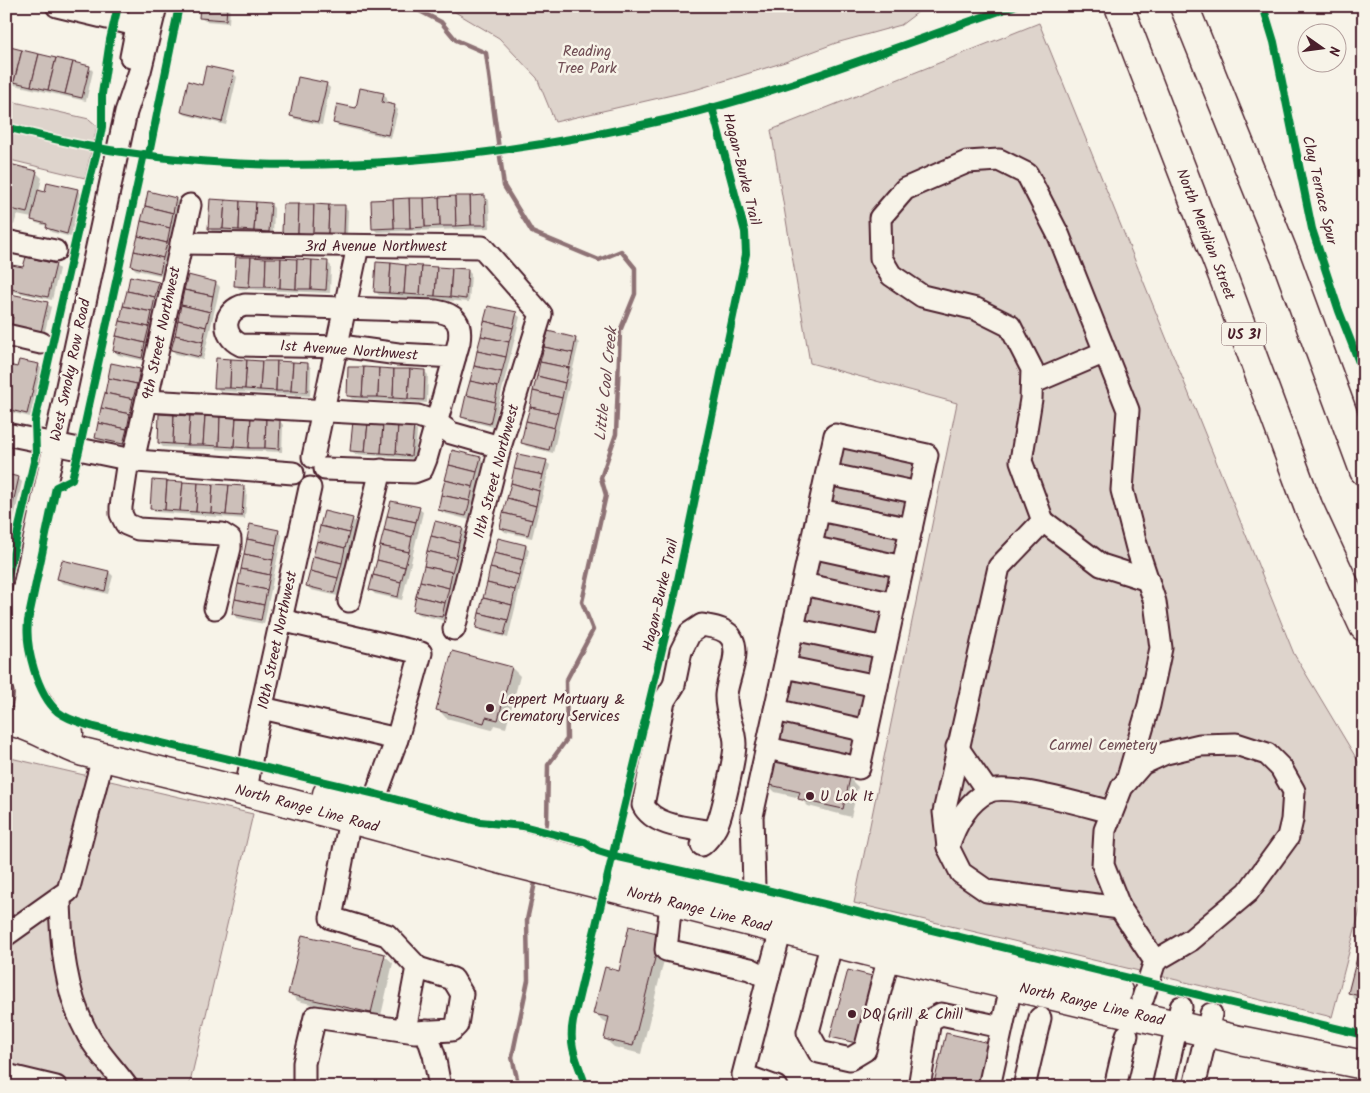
<svg xmlns="http://www.w3.org/2000/svg" width="1370" height="1093" font-family="Kalam,sans-serif">
  <style>
    .green { fill: #ded4cc; stroke: #947a7c }
    .shadow { fill: #0003 }
    .lines { fill: none; stroke-linecap: round; stroke-linejoin: round }
    .stream { stroke: #8e7275; stroke-width: 4.5 }
    .building { fill: #ccbfb9; stroke: #4a1f2b }
    .minor-casing { stroke: #4a1f2b; stroke-width: 25 }
    .major-casing { stroke: #4a1f2b; stroke-width: 31 }
    .highway-casing { stroke: #4a1f2b; stroke-width: 31 }
    .minor { stroke: #f7f3e8; stroke-width: 21 }
    .major { stroke: #f7f3e8; stroke-width: 28 }
    .highway { stroke: #f7f3e8; stroke-width: 28 }
    .cycleway-casing { stroke: #f7f3e8; stroke-width: 11 }
    .cycleway { stroke: #00873e; stroke-width: 8 }
    .poi-dot { fill: #4a1f2b; stroke: #f7f3e8; stroke-width: 2 }
    .labels { text-anchor: middle; stroke-width: 5; stroke-linejoin: round; paint-order: stroke }
    .shield { fill: #f7f3e8; stroke: #7e5f64; stroke-width: 1 }
    .shield-label { font-size: 14px; font-weight: bold; fill: #4a1f2b }
    .park-label { font-size: 15px; fill: #6f4c53; stroke: #f7f3e8 }
    .street-label { font-size: 15px; fill: #4a1f2b; stroke: #f7f3e8 }
    .poi-label { font-size: 15px; fill: #4a1f2b; stroke: #f7f3e8; text-anchor: start }
    .water-label { font-size: 16px; font-style: italic; fill: #6c4950; stroke: #f7f3e8 }
  </style>
  <rect width="100%" height="100%" fill="#f7f3e8"/>
  <filter id="ink" filterUnits="userSpaceOnUse"><feTurbulence type="fractalNoise" baseFrequency=".02" numOctaves="2"/><feDisplacementMap in="SourceGraphic" scale="10" xChannelSelector="R" yChannelSelector="G"/><feConvolveMatrix kernelMatrix="1 2 1 2 8 2 1 2 1" color-interpolation-filters="sRGB"/></filter>
  <g filter="url(#ink)">
    <!-- green -->
    <g class="green">
      <path d="M445 6H926L901 25 836 43 785 62 698 89 555 122 537 78 499 38Z"/>
      <path d="M1039 23 1294 654 1364 771V895L1332 1017 854 903 957 403 810 363 771 130Z"/>
      <path d="M6 100 89 119 97 126 85 178 6 159Z"/>
      <path d="M6 757 253 814 189 1087H20L6 1084Z"/>
    </g>
    <!-- shadow -->
    <g class="shadow">
      <path d="M201 6H230L229 23 205 21 201 18Z"/>
      <path d="M6 48 89 67 93 71 86 101 6 83Z"/>
      <path d="M233 73 237 77 226 125 186 115 182 112 203 86Z"/>
      <path d="M326 84 330 88 322 125 295 119 291 116Z"/>
      <path d="M383 95 387 98 386 104 394 106 398 110 391 138 338 126 334 122Z"/>
      <path d="M6 165 36 172 42 178 39 191 46 193 77 190 81 194 71 237 51 232 47 226 36 223 32 218 17 215 14 225 6 223Z"/>
      <path d="M149 193 176 199 180 203 164 276 136 270 132 266Z"/>
      <path d="M485 197 489 200 490 228 377 232 374 229Z"/>
      <path d="M270 204 274 208 273 235 213 232 209 228Z"/>
      <path d="M344 206 348 210 347 238 287 236 284 232Z"/>
      <path d="M327 262 331 266 330 293 239 289 236 285Z"/>
      <path d="M6 265 24 269 55 265 59 269 52 300 6 290Z"/>
      <path d="M467 270 471 274 469 302 379 295 375 291Z"/>
      <path d="M158 283 162 287 146 361 118 355 115 351Z"/>
      <path d="M216 283 220 287 203 360 176 354 172 350Z"/>
      <path d="M6 294 47 303 51 307 44 335 17 329 13 325 14 320 6 318Z"/>
      <path d="M516 314 520 317 493 427 466 420 462 416Z"/>
      <path d="M575 339 579 343 553 453 526 446 522 442Z"/>
      <path d="M308 364 311 368 310 396 220 391 216 387Z"/>
      <path d="M38 365 42 369 30 417 6 411V381L18 369Z"/>
      <path d="M139 370 143 374 127 447 100 441 96 438Z"/>
      <path d="M424 371 428 375 427 403 352 399 348 395Z"/>
      <path d="M280 421 283 425 282 452 163 447 159 443Z"/>
      <path d="M413 428 417 431 415 459 355 454 351 450Z"/>
      <path d="M480 458 484 462 470 520 443 513 439 509Z"/>
      <path d="M546 462 550 465 532 538 505 532 501 528Z"/>
      <path d="M6 475 18 478 22 482 8 545H6Z"/>
      <path d="M243 487 247 491 245 519 155 512 151 508Z"/>
      <path d="M419 509 423 512 402 600 375 594 371 590Z"/>
      <path d="M352 519 356 523 338 596 311 590 307 586Z"/>
      <path d="M463 529 466 533 445 621 418 614 414 610Z"/>
      <path d="M278 531 282 535 264 624 237 618 233 614Z"/>
      <path d="M526 546 529 550 508 638 481 631 477 628Z"/>
      <path d="M63 561 109 572 113 576 108 594 62 583 58 579Z"/>
      <path d="M512 668 520 676 506 728 494 725 492 730 446 718 438 709Z"/>
      <path d="M850 779 858 787 851 817 808 806 800 798 775 792 767 784Z"/>
      <path d="M1364 935V1003L1357 1001 1349 993Z"/>
      <path d="M668 944 641 1054 614 1047 605 1039 609 1023 603 1021 595 1013 619 972Z"/>
      <path d="M384 955 393 963 380 1020 298 1001 289 993Z"/>
      <path d="M871 977 862 1045 833 1038 832 1036Z"/>
    </g>
    <g class="lines">
      <!-- stream -->
      <g class="stream">
        <path d="M410 6 441 22 456 40 486 53 504 186 532 232 599 260 621 251 635 268V294L620 331 616 434 601 478 606 495 582 602 593 630 566 681 567 739 548 765 547 823 543 841"/>
        <path d="M519 1087 512 1057 528 980 527 920 536 878"/>
      </g>
    </g>
    <!-- building -->
    <g class="building">
      <path d="M200 6H227L226 20 199 18Z"/>
      <path d="M6 46 22 50 14 82 6 80Z"/>
      <path d="M22 50 39 54 31 86 14 82Z"/>
      <path d="M39 54 56 58 48 90 31 86Z"/>
      <path d="M56 58 73 62 65 94 48 90Z"/>
      <path d="M73 62 90 66 82 98 65 94Z"/>
      <path d="M206 66 234 72 222 122 181 112 188 81 202 85Z"/>
      <path d="M298 77 327 83 318 122 290 116Z"/>
      <path d="M360 88 384 93 382 102 395 105 388 135 333 123 337 104 356 108Z"/>
      <path d="M6 163 37 171 27 213 11 209 8 220 6 219Z"/>
      <path d="M47 182 78 189 67 234 46 228 47 224 31 220 38 190 45 192Z"/>
      <path d="M148 191 176 198 173 213 145 206Z"/>
      <path d="M485 195 486 225H471L470 196Z"/>
      <path d="M455 196 456 226H440L439 197Z"/>
      <path d="M455 196H470L471 225 456 226Z"/>
      <path d="M439 197 440 226 425 227 424 198Z"/>
      <path d="M409 198H424L425 227 410 228Z"/>
      <path d="M409 198 410 228H394L393 199Z"/>
      <path d="M210 199 225 200 223 229H208Z"/>
      <path d="M393 199 394 228 372 229 371 200Z"/>
      <path d="M225 200 240 201 239 230 223 229Z"/>
      <path d="M240 201 256 202 254 231 239 230Z"/>
      <path d="M256 202 271 203 269 232 254 231Z"/>
      <path d="M283 204H299L298 233H282Z"/>
      <path d="M299 204H314L313 234 298 233Z"/>
      <path d="M314 204 329 205 328 234H313Z"/>
      <path d="M329 205H345L344 234H328Z"/>
      <path d="M145 206 173 213 170 228 141 221Z"/>
      <path d="M141 221 170 228 167 243 138 236Z"/>
      <path d="M138 236 167 243 163 258 134 251Z"/>
      <path d="M134 251 163 258 160 273 131 266Z"/>
      <path d="M26 257 56 264 48 297 6 288V264L23 267Z"/>
      <path d="M236 257H251L249 287 234 286Z"/>
      <path d="M251 257 266 258 265 287H249Z"/>
      <path d="M266 258H281L280 288 265 287Z"/>
      <path d="M281 258 297 259 296 289 280 288Z"/>
      <path d="M297 259 312 260 311 289H296Z"/>
      <path d="M312 260 328 261 326 290 311 289Z"/>
      <path d="M376 262 391 263 389 293 374 292Z"/>
      <path d="M391 263 406 265 404 294 389 293Z"/>
      <path d="M406 265 422 266 420 295 404 294Z"/>
      <path d="M422 266 437 267 435 296 420 295Z"/>
      <path d="M437 267 452 268 450 297 435 296Z"/>
      <path d="M452 268 468 269 466 299 450 297Z"/>
      <path d="M188 275 216 282 213 296 184 290Z"/>
      <path d="M130 276 159 282 155 297 127 291Z"/>
      <path d="M184 290 213 296 210 312 181 305Z"/>
      <path d="M127 291 155 297 152 312 123 306Z"/>
      <path d="M6 293 48 302 41 332 12 325 13 317 6 316Z"/>
      <path d="M181 305 210 312 206 327 178 320Z"/>
      <path d="M123 306 152 312 149 327 120 321Z"/>
      <path d="M488 306 517 312 513 328 484 321Z"/>
      <path d="M178 320 206 327 203 342 175 335Z"/>
      <path d="M120 321 149 327 145 343 116 336Z"/>
      <path d="M484 321 513 328 509 342 481 336Z"/>
      <path d="M548 331 576 338 573 353 544 347Z"/>
      <path d="M175 335 203 342 200 357 171 350Z"/>
      <path d="M116 336 145 343 142 358 113 351Z"/>
      <path d="M481 336 509 342 506 357 477 351Z"/>
      <path d="M544 347 573 353 569 368 540 362Z"/>
      <path d="M477 351 506 357 502 372 474 366Z"/>
      <path d="M216 358 231 359 230 388H214Z"/>
      <path d="M231 359 247 360 245 389 230 388Z"/>
      <path d="M19 360 39 364 27 414 6 409V375L9 365 17 367Z"/>
      <path d="M247 360 262 361 260 390 245 389Z"/>
      <path d="M262 361H277L276 391 260 390Z"/>
      <path d="M277 361 293 362 291 391H276Z"/>
      <path d="M293 362 308 363 307 392 291 391Z"/>
      <path d="M540 362 569 368 565 383 537 376Z"/>
      <path d="M111 363 140 369 137 384 108 378Z"/>
      <path d="M474 366 502 372 498 387 470 381Z"/>
      <path d="M348 367H364L362 397 347 396Z"/>
      <path d="M364 367 379 368 378 397H362Z"/>
      <path d="M379 368 394 369 393 398 378 397Z"/>
      <path d="M394 369H410L408 399 393 398Z"/>
      <path d="M410 369 425 370 424 400 408 399Z"/>
      <path d="M537 376 565 383 562 398 533 391Z"/>
      <path d="M108 378 137 384 133 399 105 393Z"/>
      <path d="M470 381 498 387 495 402 466 395Z"/>
      <path d="M533 391 562 398 558 413 530 407Z"/>
      <path d="M105 393 133 399 130 414 101 408Z"/>
      <path d="M466 395 495 402 490 424 461 417Z"/>
      <path d="M530 407 558 413 554 428 526 421Z"/>
      <path d="M101 408 130 414 127 429 98 423Z"/>
      <path d="M159 414 174 415 173 444 158 443Z"/>
      <path d="M174 415 190 416 188 445 173 444Z"/>
      <path d="M190 416H205L203 445H188Z"/>
      <path d="M205 416 220 417 219 446 203 445Z"/>
      <path d="M220 417 236 418 234 447 219 446Z"/>
      <path d="M236 418H251L249 448 234 447Z"/>
      <path d="M251 418 266 419 265 448H249Z"/>
      <path d="M266 419 280 420 279 449 265 448Z"/>
      <path d="M353 421 368 423 365 452 350 451Z"/>
      <path d="M526 421 554 428 549 450 521 443Z"/>
      <path d="M98 423 127 429 123 444 95 438Z"/>
      <path d="M368 423 383 424 381 453 365 452Z"/>
      <path d="M383 424 398 425 396 454 381 453Z"/>
      <path d="M398 425 414 426 411 456 396 454Z"/>
      <path d="M842 445 919 463 914 485 836 467Z"/>
      <path d="M452 450 481 457 477 472 449 465Z"/>
      <path d="M518 454 547 460 543 475 514 469Z"/>
      <path d="M449 465 477 472 473 487 445 480Z"/>
      <path d="M514 469 543 475 539 491 511 483Z"/>
      <path d="M6 474 19 477 6 534Z"/>
      <path d="M152 480 167 481 165 510 150 509Z"/>
      <path d="M445 480 473 487 470 501 441 495Z"/>
      <path d="M167 481 183 482 180 511 165 510Z"/>
      <path d="M183 482 198 483 196 512 180 511Z"/>
      <path d="M833 482 911 499 906 522 828 505Z"/>
      <path d="M198 483 213 484 211 513 196 512Z"/>
      <path d="M511 483 539 491 536 506 507 498Z"/>
      <path d="M213 484 229 485 226 515 211 513Z"/>
      <path d="M229 485 244 486 242 516 226 515Z"/>
      <path d="M441 495 470 501 466 516 438 510Z"/>
      <path d="M507 498 536 506 532 520 503 513Z"/>
      <path d="M391 501 420 507 416 522 387 516Z"/>
      <path d="M324 511 353 518 349 533 320 526Z"/>
      <path d="M503 513 532 520 528 535 500 528Z"/>
      <path d="M387 516 416 522 412 537 384 530Z"/>
      <path d="M826 520 903 537 897 560 821 543Z"/>
      <path d="M435 521 463 528 459 543 431 536Z"/>
      <path d="M250 524 279 530 276 545 247 539Z"/>
      <path d="M320 526 349 533 345 548 317 541Z"/>
      <path d="M384 530 412 537 409 552 380 546Z"/>
      <path d="M431 536 459 543 456 558 427 551Z"/>
      <path d="M498 538 526 545 523 560 494 553Z"/>
      <path d="M247 539 276 545 273 560 244 554Z"/>
      <path d="M317 541 345 548 342 563 313 556Z"/>
      <path d="M380 546 409 552 405 567 377 560Z"/>
      <path d="M427 551 456 558 452 572 424 566Z"/>
      <path d="M494 553 523 560 519 575 490 568Z"/>
      <path d="M244 554 273 560 270 575 241 569Z"/>
      <path d="M313 556 342 563 338 578 310 571Z"/>
      <path d="M816 556 894 574 889 596 811 578Z"/>
      <path d="M62 560 109 571 105 591 57 579Z"/>
      <path d="M377 560 405 567 401 582 373 575Z"/>
      <path d="M424 566 452 572 449 588 420 581Z"/>
      <path d="M490 568 519 575 515 590 487 583Z"/>
      <path d="M241 569 270 575 267 590 238 584Z"/>
      <path d="M310 571 338 578 334 593 306 586Z"/>
      <path d="M373 575 401 582 398 597 369 590Z"/>
      <path d="M420 581 449 588 445 603 416 596Z"/>
      <path d="M487 583 515 590 512 605 483 598Z"/>
      <path d="M238 584 267 590 264 605 235 599Z"/>
      <path d="M808 594 886 611 879 641 801 624Z"/>
      <path d="M416 596 445 603 442 617 413 611Z"/>
      <path d="M483 598 512 605 508 620 479 613Z"/>
      <path d="M235 599 264 605 261 620 232 614Z"/>
      <path d="M479 613 508 620 504 635 476 628Z"/>
      <path d="M799 638 876 655 871 678 794 661Z"/>
      <path d="M452 651 512 667 498 720 486 717 484 723 436 710Z"/>
      <path d="M790 675 868 692 861 722 784 705Z"/>
      <path d="M781 720 858 737 853 759 775 742Z"/>
      <path d="M771 759 850 778 843 809 798 799 800 792 766 784Z"/>
      <path d="M629 926 661 934 633 1046 604 1039 609 1017 593 1014 605 967 619 971Z"/>
      <path d="M1364 930V997L1348 993Z"/>
      <path d="M302 935 385 954 371 1013 288 994Z"/>
      <path d="M848 970 872 976 870 985 875 986 861 1044 830 1037Z"/>
      <path d="M946 1033 989 1043 978 1087H933Z"/>
      <path d="M686 1081 706 1087H684Z"/>
    </g>
    <g class="lines">
      <defs>
        <g id="minor">
          <path d="M57 6 149 28"/>
          <path d="M131 57 141 6"/>
          <path d="M6 241 55 251"/>
          <path d="M181 243 482 247 541 314 500 447 454 629"/>
          <path d="M6 335 41 343"/>
          <path d="M1032 383 1105 352"/>
          <path d="M147 401 418 416 436 422 451 433 500 447"/>
          <path d="M6 434 137 461 293 473"/>
          <path d="M313 457 358 246"/>
          <path d="M128 460 121 507V514L126 524 138 529 222 534 230 539V548L215 608"/>
          <path d="M133 461 190 205"/>
          <path d="M325 469 414 472 422 469 426 459 459 342C462 323 456 314 436 311L245 305C223 310 220 335 241 345L348 347 398 354 455 357"/>
          <path d="M827 474 919 493"/>
          <path d="M819 510 911 529"/>
          <path d="M1043 521 1101 565 1148 580"/>
          <path d="M811 547 903 567"/>
          <path d="M803 584 895 604"/>
          <path d="M349 601 381 470"/>
          <path d="M281 620 421 653 397 739 367 819"/>
          <path d="M793 629 885 648"/>
          <path d="M785 667 877 686"/>
          <path d="M22 674 15 628 126 112 140 71 156 6"/>
          <path d="M262 708 397 739"/>
          <path d="M775 710 867 731"/>
          <path d="M957 747 988 792"/>
          <path d="M246 792 254 742 310 488"/>
          <path d="M1111 812C1087 806 1008 782 987 792 966 803 955 826 948 847L961 873 987 891 1120 908"/>
          <path d="M702 845C708 840 712 834 716 827 722 816 735 757 735 744 735 728 725 713 726 695 727 679 741 654 732 639 727 628 712 627 702 625L690 633 681 651 674 685 664 701 643 805C654 827 691 828 713 832"/>
          <path d="M948 847 944 812 999 567 1043 521 1021 461 1031 399 1032 369 1010 326 976 309 922 296 891 275 881 258 880 218 905 189 967 162 999 160 1027 174 1059 236 1128 410 1122 490 1137 548 1155 602 1161 648 1149 705 1127 781"/>
          <path d="M60 898C61 945 65 993 88 1035 98 1053 115 1070 127 1087"/>
          <path d="M671 902 666 950 750 969 768 978 743 1075 776 1087"/>
          <path d="M751 916 754 887 752 816 835 435 927 455 859 768 767 748"/>
          <path d="M836 927 808 1032 819 1052 850 1059 865 1050 889 956"/>
          <path d="M6 935 68 891 103 757"/>
          <path d="M768 978 785 915"/>
          <path d="M1143 998 1155 961 1191 940 1248 892 1288 837 1292 820 1294 791 1281 768 1267 754 1236 744 1200 745 1166 753 1142 764 1122 787 1105 830 1103 865 1120 908 1155 961"/>
          <path d="M405 1030 417 967"/>
          <path d="M426 1031 434 1055 440 1087"/>
          <path d="M6 1075 56 1087"/>
          <path d="M304 1087V1063L315 1017 415 1032 452 1030 457 1025 462 994 453 979 418 968 387 935 331 918 353 804"/>
          <path d="M919 1087 930 1020 941 1014 1001 1027"/>
          <path d="M989 1087 1014 973"/>
          <path d="M1024 1087 1040 1018"/>
          <path d="M1115 1087 1127 1035"/>
          <path d="M1163 1087 1181 1007"/>
          <path d="M1194 1087 1211 1014"/>
        </g>
        <g id="major">
          <path d="M6 663C25 669 32 687 27 706"/>
          <path d="M29 689 48 719 69 733"/>
          <path d="M12 722C38 727 58 744 83 752L290 803 514 863 898 959 1239 1040 1364 1065"/>
          <path d="M327 794 580 861 612 866 1118 991"/>
        </g>
        <g id="highway">
          <path d="M1119 6 1224 279 1308 506 1364 627"/>
          <path d="M1184 6 1287 262 1364 471"/>
        </g>
      </defs>
      <!-- minor casing -->
      <use href="#minor" class="minor-casing"/>
      <!-- major casing -->
      <use href="#major" class="major-casing"/>
      <!-- highway casing -->
      <use href="#highway" class="highway-casing"/>
      <!-- minor -->
      <use href="#minor" class="minor"/>
      <!-- major -->
      <use href="#major" class="major"/>
      <!-- highway -->
      <use href="#highway" class="highway"/>
      <defs>
        <g id="cycleway">
          <path d="M1263 6 1274 42 1312 229 1339 311 1364 375"/>
          <path d="M6 127C33 134 60 141 87 146 277 182 482 162 669 119 786 91 900 45 1014 6"/>
          <path d="M144 154 79 451 72 479 56 487 28 621C25 647 37 694 58 712 68 720 82 723 94 727L376 794 480 822 523 826 585 842 598 851 614 856 754 887 1364 1035"/>
          <path d="M149 154 179 6"/>
          <path d="M6 584 36 453 35 421 83 207 99 143 102 127V94L110 40 118 6"/>
          <path d="M586 1087C578 1062 568 1048 573 1021L674 599 746 254 745 232 712 107"/>
        </g>
      </defs>
      <!-- cycleway casing -->
      <use href="#cycleway" class="cycleway-casing"/>
      <!-- cycleway -->
      <use href="#cycleway" class="cycleway"/>
    </g>
  </g>
  <!-- markers -->
  <g class="poi-dot">
    <circle cx="490" cy="708" r="5"/>
    <circle cx="810" cy="796" r="5"/>
    <circle cx="852" cy="1014" r="5"/>
  </g>
  <g class="labels">
    <!-- shield labels -->
    <rect class="shield" x="1221.5" y="322.5" width="45" height="23" rx="4"/>
    <g class="shield-label">
      <text x="1244" y="339">US 31</text>
    </g>
    <!-- park labels -->
    <g class="park-label">
      <text x="587" y="56">Reading<tspan x="587" dy="17">Tree Park</tspan></text>
      <text x="1103" y="750">Carmel Cemetery</text>
    </g>
    <!-- street labels -->
    <g class="street-label">
      <text transform="translate(742 169) rotate(76)" y="5">Hagan-Burke Trail</text>
      <text transform="translate(1320 190) rotate(77)" y="5">Clay Terrace Spur</text>
      <text transform="translate(1206 234) rotate(69)" y="5">North Meridian Street</text>
      <text x="376" y="251">3rd Avenue Northwest</text>
      <text transform="translate(161 333) rotate(-78)" y="5">9th Street Northwest</text>
      <text transform="translate(349 350) rotate(4)" y="5">1st Avenue Northwest</text>
      <text transform="translate(70 370) rotate(-78)" y="5">West Smoky Row Road</text>
      <text transform="translate(496 471) rotate(-75)" y="5">11th Street Northwest</text>
      <text transform="translate(660 595) rotate(-77)" y="5">Hagan-Burke Trail</text>
      <text transform="translate(277 640) rotate(-78)" y="5">10th Street Northwest</text>
      <text transform="translate(307 808) rotate(15)" y="5">North Range Line Road</text>
      <text transform="translate(699 909) rotate(14)" y="5">North Range Line Road</text>
      <text transform="translate(1092 1004) rotate(13)" y="5">North Range Line Road</text>
    </g>
    <!-- poi labels -->
    <g class="poi-label">
      <text x="500" y="704">Leppert Mortuary &amp;<tspan x="500" dy="17">Crematory Services</tspan></text>
      <text x="820" y="801">U Lok It</text>
      <text x="862" y="1019">DQ Grill &amp; Chill</text>
    </g>
    <!-- water labels -->
    <g class="water-label">
      <text transform="translate(605 384) rotate(-84)" y="6">Little Cool Creek</text>
    </g>
  </g>
  <!-- margin -->
  <rect width="1370" height="1093" fill="none" stroke="#f7f3e8" stroke-width="25"/>
  <rect x="12" y="12" width="1345" height="1068" fill="none" stroke="#4a1f2b" stroke-width="2" filter="url(#ink)"/>
  <!-- north arrow -->
  <g transform="translate(1322 48) rotate(104)"><circle r="24" fill="#f7f3e8" stroke="#b29e9c"/>
  <path d="M0-4L9 19L0 12L-9 19Z" fill="#4a1f2b"/>
  <text y="-8" font-size="14" font-weight="bold" text-anchor="middle" fill="#4a1f2b">N</text>
  </g>
</svg>
